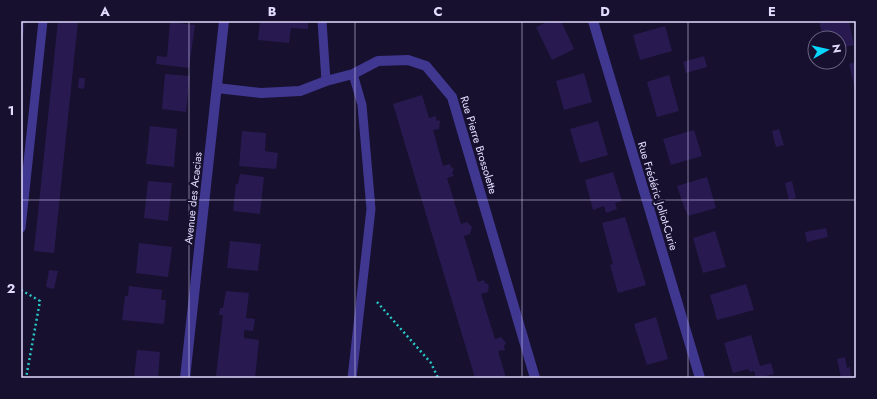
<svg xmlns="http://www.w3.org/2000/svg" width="877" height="399" font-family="Jost,sans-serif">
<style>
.building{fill:#281a50}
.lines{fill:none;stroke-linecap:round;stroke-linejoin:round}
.path{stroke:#27c8c8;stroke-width:2.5;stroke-dasharray:2 3;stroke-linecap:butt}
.lane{stroke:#403790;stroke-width:9}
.street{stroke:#403790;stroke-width:10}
.grid{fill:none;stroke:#e2dcff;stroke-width:1;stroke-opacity:0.55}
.labels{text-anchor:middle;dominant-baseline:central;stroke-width:4;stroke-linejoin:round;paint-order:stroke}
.street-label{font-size:11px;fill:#e2dcff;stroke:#17102e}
.neatline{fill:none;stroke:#e2dcff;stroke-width:1.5}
.grid-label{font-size:13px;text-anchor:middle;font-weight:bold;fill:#e2dcff}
</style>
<rect width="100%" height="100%" fill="#17102e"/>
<g class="building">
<polygon points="21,21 25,21 22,45 21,45"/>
<polygon points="58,21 78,21 54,253 34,251"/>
<polygon points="260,21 308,21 308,29 291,28 289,43 258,40"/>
<polygon points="549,21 561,21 574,49 552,60 536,27"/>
<polygon points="819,21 849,21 854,45 839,48 839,38 823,38"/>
<polygon points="170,22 195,25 189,68 156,64 157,56 167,57"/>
<polygon points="665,26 672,51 640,60 633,35"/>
<polygon points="704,56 707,67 686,73 683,62"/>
<polygon points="856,62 856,88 855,89 849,64"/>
<polygon points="584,73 592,102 564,110 556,81"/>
<polygon points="165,74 190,76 186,112 162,109"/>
<polygon points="669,75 679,111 657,117 647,82"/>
<polygon points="79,78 85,78 84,89 78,88"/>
<polygon points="422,95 429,118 436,116 436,120 440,121 439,129 433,130 443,166 450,164 451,167 454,169 452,173 454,176 447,178 461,224 467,222 472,227 470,234 464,236 478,282 484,280 485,283 489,285 488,292 481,294 495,339 501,337 506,343 504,346 505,350 498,351 506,378 475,378 393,104"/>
<polygon points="598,121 608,155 580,163 570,129"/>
<polygon points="150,126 177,129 174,167 146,164"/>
<polygon points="779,129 784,145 776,147 772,131"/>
<polygon points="694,130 702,156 671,165 663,139"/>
<polygon points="242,131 266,133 265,151 278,153 276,169 239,166"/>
<polygon points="613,172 622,201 615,203 617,209 606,213 604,206 593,210 585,180"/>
<polygon points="240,174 264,177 260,214 233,211 236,184 238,184"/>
<polygon points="707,177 716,208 688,216 686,210 685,210 677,186"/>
<polygon points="148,181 172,183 168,221 144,218"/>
<polygon points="792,181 796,198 789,200 785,183"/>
<polygon points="625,217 646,285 618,293 610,265 613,264 602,223"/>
<polygon points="826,228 828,237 807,242 805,232"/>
<polygon points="715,231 726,267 703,273 693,238"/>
<polygon points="230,241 261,244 258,271 227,268"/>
<polygon points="139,243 172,247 168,277 136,273"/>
<polygon points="49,270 58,271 54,289 46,287"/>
<polygon points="746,284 754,310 717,320 710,295"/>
<polygon points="129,286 162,290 161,300 166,300 164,324 122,320 125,296 128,296"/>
<polygon points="226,291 249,293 246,318 255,319 253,331 244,330 244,338 259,340 255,378 216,376 223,315 219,315 220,308 223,308"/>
<polygon points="656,317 668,359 647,365 634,324"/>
<polygon points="751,335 760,366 771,363 774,374 756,378 754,371 750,372 748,369 733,373 724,343"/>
<polygon points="137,350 160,352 158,378 134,378"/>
<polygon points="845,357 847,368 850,367 851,378 841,378 837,359"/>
</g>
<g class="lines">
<g class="path">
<polyline points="21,290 40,301 26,378"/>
<polyline points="377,302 431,363 438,378"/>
</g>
<g class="lane">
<polyline points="322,21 326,81"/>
<polyline points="21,228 43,21"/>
<polyline points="352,378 371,209 362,105 353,74"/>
</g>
<g class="street">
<polyline points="593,21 700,378"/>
<polyline points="217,88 261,93 300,91 326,81 353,74 378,61 408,60 426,66 452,97 535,378"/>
<polyline points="185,378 224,21"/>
</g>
</g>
<path class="grid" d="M189,21V378M355,21V378M522,21V378M688,21V378M21,200H856"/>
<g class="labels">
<g class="street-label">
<text transform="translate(479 145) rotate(73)">Rue Pierre Brossolette</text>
<text transform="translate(658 196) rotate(73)">Rue Frédéric Joliot-Curie</text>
<text transform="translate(193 198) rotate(-84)">Avenue des Acacias</text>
</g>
</g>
<rect width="877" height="399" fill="none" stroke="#17102e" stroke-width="44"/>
<g transform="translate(827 50) rotate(82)"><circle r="19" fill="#17102e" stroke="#686282"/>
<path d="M0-3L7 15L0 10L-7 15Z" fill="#08d6ff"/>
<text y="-6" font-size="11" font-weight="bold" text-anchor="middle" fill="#e2dcff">N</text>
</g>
<rect x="22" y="22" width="833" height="355" class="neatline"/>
<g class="grid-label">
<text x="105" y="16">A</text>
<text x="272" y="16">B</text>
<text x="438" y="16">C</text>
<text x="605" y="16">D</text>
<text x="772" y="16">E</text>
<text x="11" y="115">1</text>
<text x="11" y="293">2</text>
</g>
</svg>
